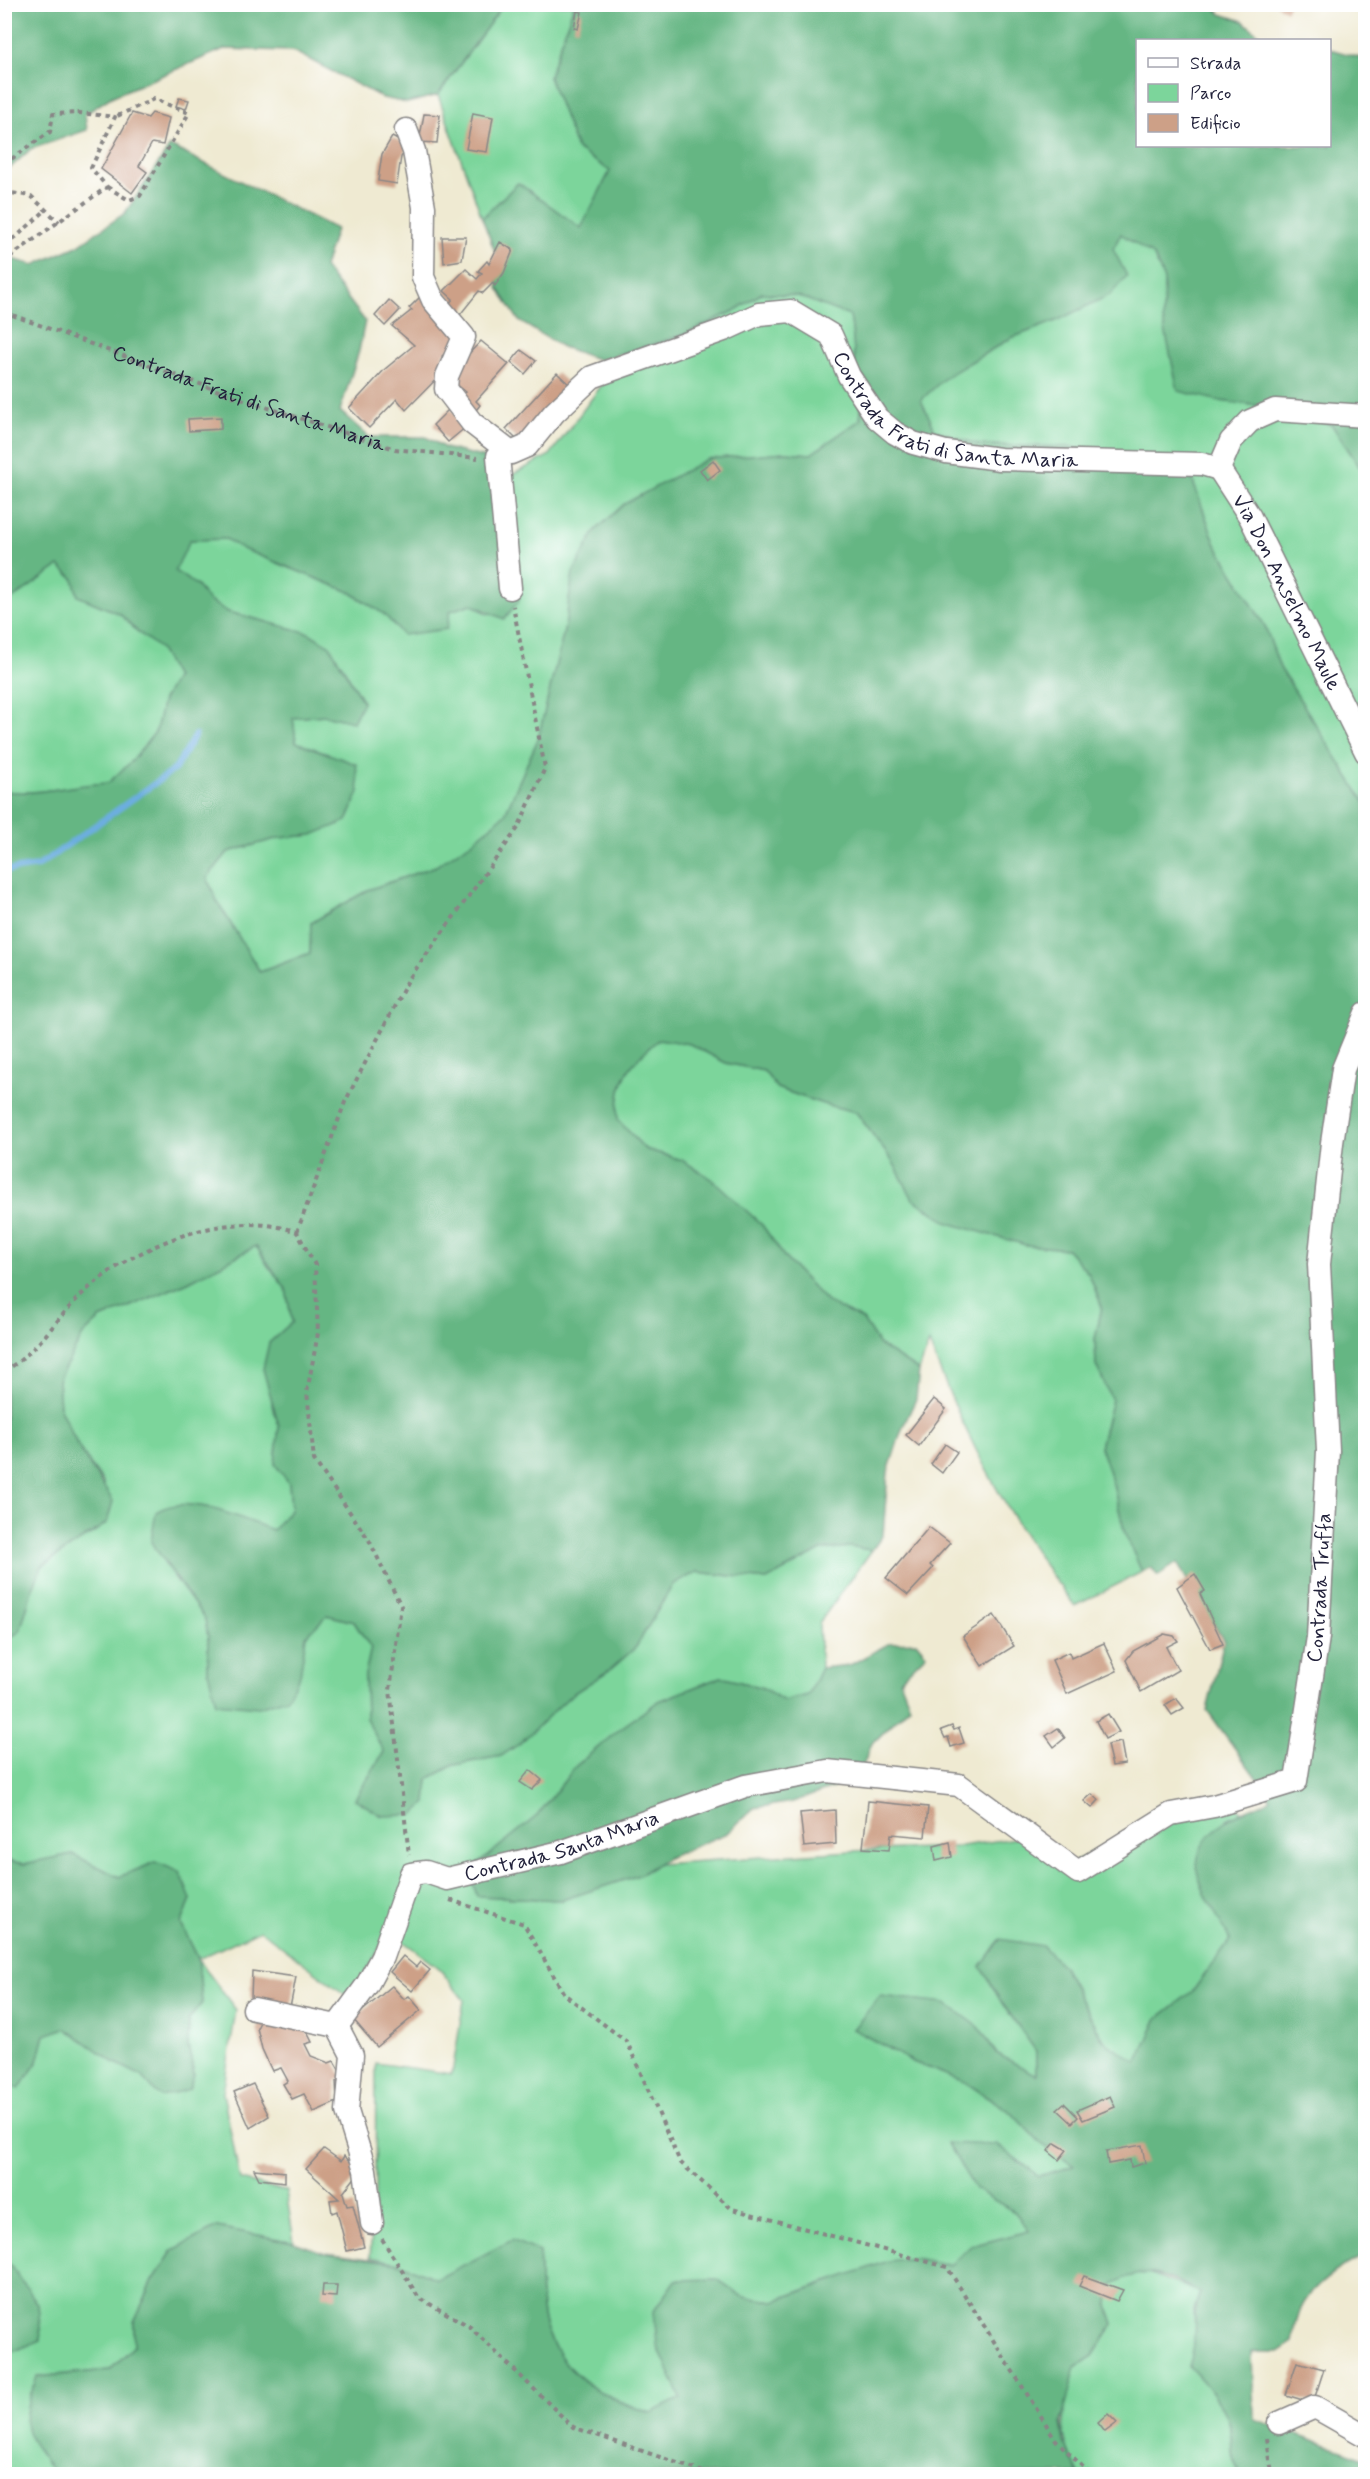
<svg xmlns="http://www.w3.org/2000/svg" width="1370" height="2479" font-family="Mynerve,sans-serif">
<style>
.green{fill:#7cd59b;stroke:#4f7c6b;stroke-width:1.5}
.forest{fill:#65b683;stroke:#446c5f;stroke-width:1.5}
.lines{fill:none;stroke-linecap:round;stroke-linejoin:round}
.stream{stroke:#6caee0;stroke-width:6}
.building{fill:#cda087}
.minor-casing{stroke:#888686;stroke-width:25}
.path{stroke:#888686;stroke-width:4;stroke-dasharray:4.5 4.5;stroke-linecap:butt}
.minor{stroke:#fff;stroke-width:22}
.labels{text-anchor:middle;dominant-baseline:central;stroke-width:4.5;stroke-linejoin:round;paint-order:stroke}
.street-label{font-size:21px;fill:#22223b;stroke:#fff}
</style>
<rect width="100%" height="100%" fill="#fff"/>
<filter id="ink" filterUnits="userSpaceOnUse"><feTurbulence type="fractalNoise" baseFrequency=".0167" numOctaves="2"/><feDisplacementMap in="SourceGraphic" scale="12" xChannelSelector="R" yChannelSelector="G"/><feConvolveMatrix kernelMatrix="1 2 1 2 8 2 1 2 1" color-interpolation-filters="sRGB"/></filter>
<filter id="wash" filterUnits="userSpaceOnUse"><feTurbulence type="fractalNoise" baseFrequency=".008" numOctaves="4" result="noise"/><feDisplacementMap in="SourceGraphic" scale="24" xChannelSelector="R" yChannelSelector="G"/><feGaussianBlur stdDeviation="1.35" result="paint"/><feColorMatrix in="noise" values="0 0 0 0 0 0 0 0 0 0 0 0 0 0 0 0 0 1.4 0 .05"/><feComposite in="paint" operator="in"/></filter>
<g filter="url(#wash)">
<rect width="100%" height="100%" fill="#efead2"/>
<g class="green">
<polygon points="503,5 574,5 549,77 577,149 610,171 581,228 518,183 482,218 438,95"/>
<polygon points="1121,234 1154,256 1164,280 1163,320 1220,401 1269,407 1332,425 1365,475 1365,803 1280,668 1265,626 1215,543 1192,479 1132,457 1071,447 979,445 935,430 920,399 947,376 1011,338 1056,321"/>
<path d="M762,293L798,296L850,316C854,335 854,354 855,373C857,390 863,403 860,420L811,454L785,452L707,459L573,573L565,627L538,739L505,814L475,840L436,866L368,890L311,923L310,953L260,972L217,901L207,878L228,852L279,838L312,835L328,753L296,742L293,718L324,715L353,722L363,702L341,663L268,622L228,612L209,601L196,585L174,571L190,540L226,539L243,549L350,592L384,614L403,635L450,611L471,604L488,614L514,574L506,478L550,455L626,352L683,335L734,311Z"/>
<path d="M59,566L73,578L78,596L120,614L138,632L159,648L176,677L163,700L156,731L133,760L108,784C72,784 39,796 5,791V604Z"/>
<path d="M659,1039L690,1044L726,1063L764,1071L777,1088L823,1104L856,1112L893,1162L913,1199L990,1233L1026,1245L1067,1249L1089,1274L1102,1307L1095,1339L1096,1365L1112,1400L1100,1447L1113,1484L1125,1534L1142,1572L1075,1606C1012,1527 965,1437 929,1343L919,1371L879,1345L863,1320L827,1302L785,1258L762,1225L682,1160L645,1149L618,1120C616,1080 629,1064 659,1039Z"/>
<path d="M256,1246L268,1266L286,1289L292,1322L269,1343L272,1406L279,1425L275,1464L289,1483L291,1509L273,1530L206,1507L164,1563L205,1619L208,1637V1671L300,1675L306,1636L327,1615L354,1622L371,1648L365,1675L366,1718L384,1752L355,1799L426,1803L428,1779L454,1765L501,1756L519,1744L571,1695L611,1669L636,1647L673,1584L697,1572L767,1580L821,1550L849,1547L872,1550L819,1623L821,1668L808,1695L784,1701L763,1688L721,1677L659,1701L621,1728L576,1766L537,1816L470,1871L477,1896L562,1900L639,1875L658,1864L851,1851L954,1847L1036,1835L1059,1871L1147,1822L1182,1799L1228,1800L1243,1812L1227,1819L1218,1914L1230,1940L1193,1991L1158,2018L1137,2064L1104,2040L1063,1967L981,1966L1002,2003L1036,2051V2076L996,2053L979,2027L853,2029L913,2062L965,2082L1011,2112L1039,2142L1074,2166L1039,2176L997,2145L975,2189L1015,2212L1029,2231L971,2246L950,2265L914,2258L823,2283L774,2301L743,2297L717,2279L657,2345L682,2398L651,2413C602,2398 559,2375 544,2321C539,2300 541,2274 539,2252L465,2265L437,2279L399,2263L370,2257L375,2196L376,2063L452,2074L464,2000L438,1967L389,1931L351,1999L260,1930L198,1959L236,2010L223,2093L240,2180L286,2191L294,2242L217,2227L173,2250L153,2281L134,2322V2346L110,2370L37,2377L46,2463L55,2474H5V2355L41,2339L13,2268L5,2262V2083L19,2088L38,2061L45,2034L66,2028L114,2062L140,2075L161,2097L194,2074L188,2046L189,2019L202,2003L198,1958L181,1924L191,1900L156,1862L119,1877L72,1854L24,1864L5,1860V1641L20,1631L32,1590L42,1566L107,1523L103,1482L79,1448L60,1409L58,1380L83,1335L100,1319L188,1282Z"/>
<path d="M1143,2271L1200,2292L1194,2310L1196,2348L1189,2366C1206,2384 1225,2405 1230,2429C1234,2448 1228,2455 1241,2474H1079C1056,2434 1061,2410 1076,2367L1093,2356L1114,2324L1108,2306L1109,2287L1125,2277Z"/>
</g>
<g class="forest">
<polygon points="4,5 5,4 503,5 438,95 407,103 383,98 293,51 224,49 111,97 85,114 87,130 31,149 11,167 5,167"/>
<path d="M574,5H1212L1221,14L1243,21L1265,40H1138V146H1330V49L1365,59V475L1332,425L1269,407L1220,401L1178,391L1163,320L1164,280L1154,256L1121,234L1113,249L1127,276L1110,295L1056,321L1011,338L947,376L921,400L935,430L979,445L1071,447L1132,457L1192,479L1215,543L1265,626L1280,668L1365,803V2255C1341,2267 1308,2287 1299,2314C1295,2323 1295,2333 1293,2342L1278,2352H1252L1254,2419L1365,2458V2474H1241C1228,2455 1234,2448 1230,2429C1225,2405 1206,2384 1189,2366C1199,2340 1190,2319 1200,2292C1163,2275 1146,2263 1109,2287L1108,2306L1114,2324L1093,2356L1076,2367L1061,2422L1064,2442L1079,2474H55C22,2428 17,2431 37,2377L110,2370L134,2346V2322L153,2281L173,2250L217,2227L294,2242L325,2253L399,2263L437,2279L512,2240L539,2252C541,2274 539,2300 544,2321C559,2375 602,2398 651,2413L681,2398L657,2345L654,2311L675,2280L717,2279L743,2297L774,2301L888,2261L914,2258L950,2265L971,2246L1029,2231L1015,2212L975,2189L947,2143L997,2145L1039,2176L1074,2166L1039,2142L1011,2112L965,2082L913,2062L853,2029L880,1996L946,2003L979,2027L996,2053L1036,2075V2051L1002,2003L981,1966L1000,1939L1043,1946L1063,1967L1103,2040L1137,2063L1158,2018L1193,1991L1230,1940C1208,1895 1171,1859 1226,1821C1239,1811 1257,1808 1271,1798L1207,1710L1224,1641L1177,1563L1158,1576L1151,1567L1142,1572L1125,1534L1113,1484L1100,1447L1112,1400L1096,1365L1095,1339L1102,1307L1089,1274L1067,1249L1026,1245L949,1223L913,1199L893,1162L856,1112L823,1104L777,1088L764,1071L726,1063L690,1044L659,1039C629,1064 616,1080 618,1120L645,1149L682,1160L712,1179L762,1225L785,1258L827,1302L863,1320L879,1345L919,1371L916,1399L902,1429L888,1472L883,1535L872,1550L849,1547L821,1550L767,1580L697,1572L673,1584L636,1647L611,1669L571,1695L519,1744L501,1756L454,1765L428,1779L426,1803L413,1815L382,1816L355,1799L384,1752L366,1718L365,1675L371,1648L354,1622L327,1615L306,1636L300,1675L287,1698L259,1707L216,1703L208,1671V1637L205,1619L151,1542L156,1512C188,1491 239,1519 273,1530L291,1509L289,1483L275,1464L279,1426L263,1369L269,1343L292,1322L286,1289L256,1246L188,1282L100,1319L83,1335L58,1380L60,1409L79,1448L113,1501L107,1523L42,1566L32,1590L20,1631L5,1641V791C39,796 72,784 108,783L133,760L156,731L163,700L176,677L159,648L138,632L120,614L78,596L73,578L59,566L5,604V257L34,265L77,246L125,213L170,146L336,229L324,267L365,321L359,351L340,411L369,437H426L445,448L486,458L506,478L514,574L519,601L504,619L471,604L450,611L447,629L403,635L384,614L350,592L243,549L226,539L190,540L175,571L196,585L209,601L228,612L309,633L330,646L363,702L353,722L324,715L293,718L296,742L356,764L359,792L347,821L312,835L279,838L228,852L207,878L217,901L260,972L310,953L311,923L368,890L436,866L475,840L505,814L538,739L565,627L573,573L595,531L624,504L707,459L785,452L811,454L860,420C863,403 857,390 855,373C854,354 854,336 850,316L798,296L762,293L734,311L683,335L600,360L562,347L519,321L498,288L495,252L482,218L518,183L581,228L610,171L577,149L549,77Z"/>
<polygon points="916,1642 926,1654 900,1680 910,1706 871,1745 858,1779 793,1802 754,1808 727,1833 669,1857 639,1875 562,1900 477,1896 469,1871 537,1816 576,1766 621,1728 659,1701 721,1677 763,1688 784,1701 808,1695 821,1668 850,1665 890,1643"/>
<polygon points="72,1854 119,1877 156,1862 180,1872 191,1900 181,1924 198,1958 202,2003 189,2019 188,2046 194,2074 189,2089 161,2097 140,2075 114,2062 65,2028 45,2035 38,2061 19,2089 5,2083 5,1860 24,1864"/>
<polygon points="5,2262 13,2268 38,2304 41,2340 5,2355"/>
</g>
<g class="lines">
<polyline class="stream" points="4,871 38,866 175,769 195,735"/>
</g>
<g id="blocks">
<g class="building">
<polygon points="1275,4 1290,4 1286,11"/>
<polygon points="577,11 582,12 578,29 574,28"/>
<polygon points="179,98 189,100 186,109 176,106"/>
<polygon points="132,113 148,118 152,113 169,118 163,145 152,143 139,166 147,172 132,193 101,169"/>
<polygon points="473,113 493,117 487,152 466,149"/>
<polygon points="424,114 440,115 437,143 419,142"/>
<polygon points="392,137 409,146 401,157 397,184 378,181 382,154"/>
<polygon points="442,237 466,237 462,260 444,263"/>
<polygon points="500,242 513,250 504,273 495,286 493,283 483,293 479,291 459,316 448,305 453,299 444,291 466,269 477,279 482,273 478,271 487,261 489,264"/>
<polygon points="421,296 461,338 442,356 450,365 406,410 397,399 369,428 349,408 385,369 414,345 392,326 412,310 409,308"/>
<polygon points="389,300 400,310 385,326 375,316"/>
<polygon points="481,341 509,364 476,401 480,405 473,414 460,398 466,392 450,379 464,359"/>
<polygon points="521,350 536,361 525,374 511,362"/>
<polygon points="557,373 571,386 521,444 506,429"/>
<polygon points="450,408 466,427 448,442 433,425"/>
<polygon points="221,417 221,429 189,431 188,419"/>
<polygon points="713,460 720,470 707,480 700,470"/>
<polygon points="934,1399 946,1409 919,1446 906,1435"/>
<polygon points="945,1444 957,1452 942,1473 931,1464"/>
<polygon points="929,1527 950,1543 930,1565 933,1568 908,1595 886,1578"/>
<polygon points="1195,1574 1205,1591 1200,1594 1223,1644 1210,1649 1177,1587"/>
<polygon points="994,1615 1014,1646 982,1666 963,1636"/>
<polygon points="1164,1634 1174,1636 1178,1641 1166,1647 1178,1670 1141,1692 1126,1660 1133,1651"/>
<polygon points="1104,1643 1117,1671 1067,1694 1052,1660 1069,1652 1071,1658"/>
<polygon points="1176,1698 1184,1708 1172,1715 1165,1705"/>
<polygon points="1108,1714 1119,1732 1105,1739 1096,1721"/>
<polygon points="952,1726 954,1730 959,1728 964,1743 951,1747 948,1737 945,1738 941,1730"/>
<polygon points="1058,1728 1065,1738 1054,1747 1046,1736"/>
<polygon points="1121,1742 1125,1764 1112,1766 1107,1745"/>
<polygon points="530,1770 542,1780 532,1790 520,1782"/>
<polygon points="1092,1794 1099,1800 1092,1808 1084,1801"/>
<polygon points="868,1801 928,1807 925,1837 891,1834 889,1850 863,1848"/>
<polygon points="835,1810 836,1844 804,1847 800,1813"/>
<polygon points="950,1842 952,1857 936,1861 934,1846"/>
<polygon points="403,1956 416,1967 420,1962 430,1970 412,1991 390,1972"/>
<polygon points="252,1971 296,1977 290,2008 251,1998"/>
<polygon points="392,1986 404,1999 409,1996 421,2010 377,2047 353,2019"/>
<polygon points="261,2020 305,2028 312,2042 305,2044 311,2056 329,2063 334,2061 343,2077 336,2081 337,2102 314,2112 304,2094 292,2099 283,2084 288,2081 281,2068 272,2071 262,2049 257,2028"/>
<polygon points="253,2084 269,2116 250,2128 234,2092"/>
<polygon points="1110,2096 1115,2107 1083,2120 1077,2110"/>
<polygon points="1064,2103 1078,2117 1072,2123 1057,2109"/>
<polygon points="1055,2143 1067,2150 1059,2160 1048,2151"/>
<polygon points="1142,2145 1145,2163 1131,2167 1130,2160 1108,2164 1106,2151"/>
<polygon points="324,2149 341,2161 344,2156 360,2171 343,2193 347,2206 353,2205 364,2247 347,2251 337,2211 332,2213 330,2200 339,2199 306,2169"/>
<polygon points="254,2169 285,2172 285,2182 259,2179"/>
<polygon points="1084,2276 1123,2290 1117,2301 1079,2286"/>
<polygon points="323,2285 337,2285 336,2297 322,2296"/>
<polygon points="1297,2362 1324,2369 1313,2403 1286,2395"/>
<polygon points="1108,2414 1117,2423 1105,2432 1098,2423"/>
</g>
</g>
</g>
<g filter="url(#ink)">
<use href="#blocks" fill-opacity="0" stroke="#888686" stroke-width="1.5"/>
<g class="lines">
<g class="minor-casing">
<g id="minor">
<path id="s2" d="M406,130L414,151L424,207L423,277L433,300L464,337L447,376L446,389L472,423L511,453L527,446L554,413L592,377L724,330L759,314L791,311L831,335L849,376L877,418L895,433L913,443L946,452L1000,459L1202,464L1219,469"/>
<polyline points="498,456 510,588"/>
<path id="s3" d="M1219,469L1250,517L1366,752"/>
<polyline points="1219,469 1231,441 1250,421 1275,410 1366,416"/>
<polyline points="254,2009 337,2026"/>
<path id="s4" d="M337,2026L367,1985L382,1957L411,1874L426,1872L447,1879L561,1852L745,1786L827,1771L959,1785L1078,1872L1171,1814L1214,1806L1296,1781L1318,1637L1328,1451L1319,1264L1332,1143L1343,1069L1366,1013"/>
<polyline points="337,2026 352,2055 347,2111 365,2170 372,2223"/>
<polyline points="1279,2423 1315,2407 1366,2436"/>
</g>
</g>
<g class="path">
<polyline points="4,164 50,132 53,114 79,113 115,117 91,168 107,187 4,261"/>
<polyline points="107,187 129,200 140,196 189,113 154,99 115,117"/>
<polyline points="4,192 31,196 59,222"/>
<polyline points="4,242 16,237 46,210"/>
<path id="s1" d="M4,312L238,398L395,449L478,458"/>
<polyline points="297,1232 345,1102 408,980 518,828 545,768 513,606"/>
<path d="M4,1371C36,1353 51,1326 75,1301C126,1248 226,1206 297,1232L315,1265L318,1333L307,1392L314,1460L369,1540L401,1606L390,1690L409,1855"/>
<polyline points="450,1900 524,1924 564,1994 627,2042 680,2162 732,2209 947,2267 1056,2440 1090,2474"/>
<polyline points="382,2239 419,2298 469,2326 573,2427 709,2474"/>
<polyline points="1267,2438 1272,2474"/>
</g>
<use href="#minor" class="minor"/>
</g>
</g>
<g class="labels">
<g class="street-label">
<text stroke="none"><textPath href="#s1" startOffset="260">Contrada Frati di Santa Maria</textPath></text>
<text stroke="none"><textPath href="#s2" startOffset="903">Contrada Frati di Santa Maria</textPath></text>
<text stroke="none"><textPath href="#s3" startOffset="141">Via Don Anselmo Maule</textPath></text>
<text stroke="none"><textPath href="#s4" startOffset="1318">Contrada Truffa</textPath></text>
<text stroke="none"><textPath href="#s4" startOffset="327">Contrada Santa Maria</textPath></text>
</g>
</g>
<rect width="1370" height="2479" fill="none" stroke="#fff" stroke-width="24"/>
<rect x="1136" y="39" width="195" height="108" fill="#ffffff" stroke="#a7a7b1" stroke-width="1.5"/>
<rect x="1148" y="58" width="30" height="9" fill="#ffffff" stroke="#a7a7b1" stroke-width="1.5"/>
<text x="1190" y="69" font-size="18" fill="#22223b">Strada</text>
<rect x="1148" y="84" width="30" height="18" fill="#7cd59b" stroke="#a7a7b1" stroke-width="1.5"/>
<text x="1190" y="99" font-size="18" fill="#22223b">Parco</text>
<rect x="1148" y="114" width="30" height="18" fill="#cda087" stroke="#a7a7b1" stroke-width="1.5"/>
<text x="1190" y="129" font-size="18" fill="#22223b">Edificio</text>
</svg>
